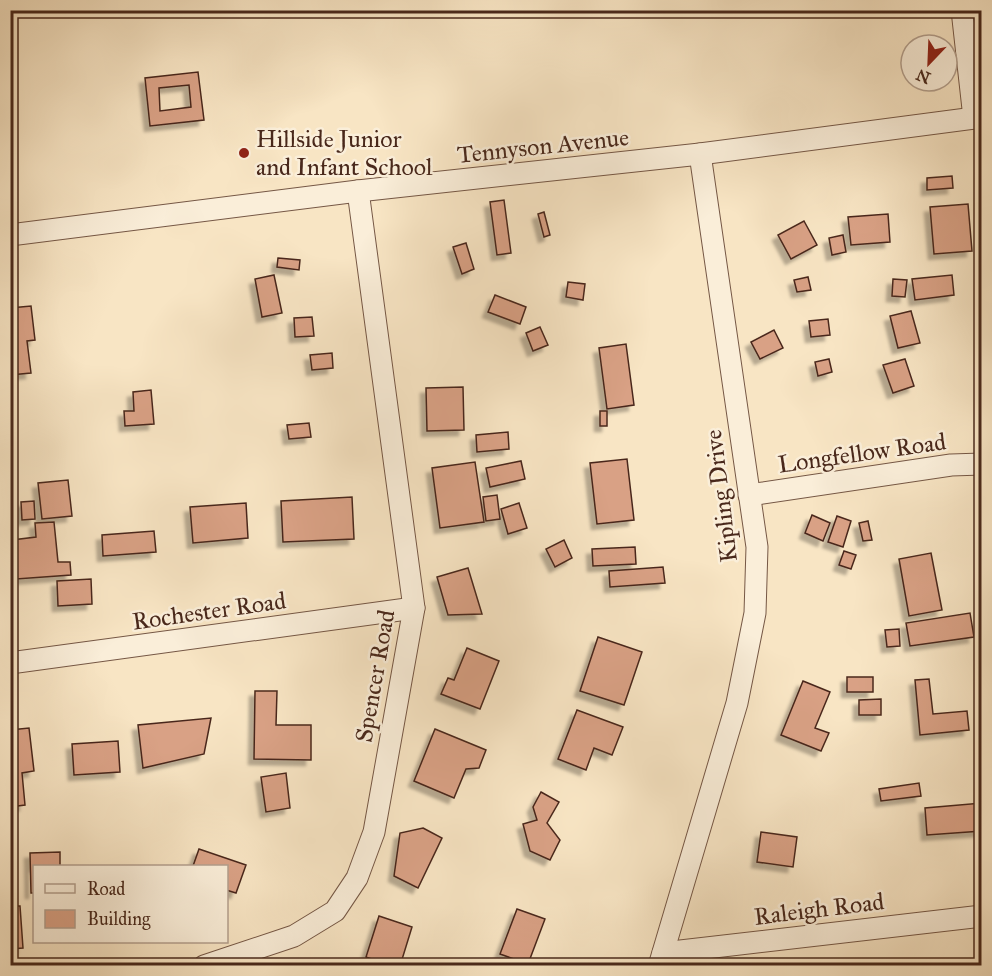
<svg xmlns="http://www.w3.org/2000/svg" width="992" height="976" font-family="'IM FELL Great Primer',serif">
<style>
.building{fill:#d9a185;stroke:#49281b;stroke-width:1.5;fill-rule:evenodd;filter:url(#shadow)}
.lines{fill:none;stroke-linecap:round;stroke-linejoin:round}
.street-casing{stroke:#755745;stroke-width:23}
.street{stroke:#faeed9;stroke-width:21}
.poi-dot{fill:#8f2418;stroke:#faeed9;stroke-width:2}
.labels{text-anchor:middle;dominant-baseline:central;stroke-width:5;stroke-linejoin:round;paint-order:stroke}
.poi-label{font-size:24px;fill:#49281b;stroke:#faeed9;text-anchor:start}
.street-label{font-size:24px;fill:#49281b;stroke:#faeed9}
</style>
<defs>
<filter id="shadow"><feDropShadow dx="-5.5" dy="5.5" stdDeviation="1.5" flood-color="#0004"/></filter>
</defs>
<rect width="100%" height="100%" fill="#f8e5c4"/>
<filter id="stains"><feTurbulence type="fractalNoise" baseFrequency=".00333" numOctaves="4"/><feColorMatrix values="0 0 0 0 .2 0 0 0 0 .09 0 0 0 0 .02 0 0 0 .5 -.17"/></filter>
<radialGradient id="worn" r=".72"><stop offset=".6" stop-color="#630" stop-opacity="0"/><stop offset="1" stop-color="#630" stop-opacity=".3"/></radialGradient>
<g class="building">
<path d="M198,72L204,120L150,126L145,78ZM189,85L191,107L160,111L159,88Z"/>
<polygon points="952,176 953,188 927,190 927,178"/>
<polygon points="504,200 511,253 497,255 490,202"/>
<polygon points="968,204 972,251 934,254 930,207"/>
<polygon points="544,212 550,235 544,237 538,214"/>
<polygon points="888,214 890,242 851,245 848,217"/>
<polygon points="804,221 817,245 791,259 778,235"/>
<polygon points="843,235 846,252 832,255 829,238"/>
<polygon points="466,243 474,269 462,274 453,247"/>
<polygon points="278,258 300,260 299,270 277,267"/>
<polygon points="274,275 282,313 262,317 255,279"/>
<polygon points="952,275 954,295 915,300 912,279"/>
<polygon points="808,277 811,290 797,292 794,280"/>
<polygon points="893,279 907,280 905,297 892,296"/>
<polygon points="568,282 585,284 583,300 566,297"/>
<polygon points="495,295 526,307 520,324 488,312"/>
<polygon points="31,306 35,340 27,341 31,373 10,375 10,308"/>
<polygon points="911,311 920,343 898,348 890,316"/>
<polygon points="312,317 314,336 295,337 294,318"/>
<polygon points="828,319 830,335 811,337 809,321"/>
<polygon points="540,327 548,345 533,351 526,333"/>
<polygon points="774,330 783,348 760,359 751,342"/>
<polygon points="626,344 634,405 607,409 599,348"/>
<polygon points="332,353 333,368 312,370 310,355"/>
<polygon points="829,359 832,372 818,376 815,362"/>
<polygon points="905,359 914,386 893,393 883,365"/>
<polygon points="463,387 464,430 427,431 426,388"/>
<polygon points="151,390 154,424 125,426 124,411 134,411 133,392"/>
<rect x="600" y="411" width="7" height="15"/>
<polygon points="309,423 311,437 289,439 287,425"/>
<polygon points="508,432 509,449 477,452 476,435"/>
<polygon points="627,459 634,520 597,524 590,463"/>
<polygon points="521,461 525,479 490,487 486,468"/>
<polygon points="475,462 484,522 440,528 432,468"/>
<polygon points="68,480 72,516 42,519 38,483"/>
<polygon points="497,495 500,519 486,521 483,497"/>
<polygon points="352,497 354,539 283,542 281,501"/>
<polygon points="34,501 35,519 22,520 21,502"/>
<polygon points="246,503 248,538 193,543 190,507"/>
<polygon points="519,503 527,528 508,534 501,509"/>
<polygon points="812,515 830,523 823,541 805,533"/>
<polygon points="837,516 851,521 843,547 828,542"/>
<polygon points="868,521 872,540 863,541 859,523"/>
<polygon points="54,522 58,562 70,562 71,575 16,579 12,540 36,537 35,523"/>
<polygon points="154,531 156,552 103,556 102,535"/>
<polygon points="564,540 572,558 555,567 546,549"/>
<polygon points="635,547 636,564 593,566 592,549"/>
<polygon points="844,551 856,555 851,569 839,565"/>
<polygon points="931,553 942,610 909,616 899,559"/>
<polygon points="663,567 665,583 610,587 609,571"/>
<polygon points="468,568 482,614 448,615 437,577"/>
<polygon points="91,579 92,604 58,606 57,581"/>
<polygon points="970,613 974,637 910,646 906,623"/>
<polygon points="899,629 900,646 887,647 885,630"/>
<polygon points="598,637 642,652 624,705 580,691"/>
<polygon points="467,648 499,661 480,709 441,694 448,678 454,680"/>
<rect x="847" y="677" width="26" height="15"/>
<polygon points="929,679 933,714 967,711 969,730 920,735 915,680"/>
<polygon points="803,681 830,692 815,728 829,733 821,751 781,735"/>
<polygon points="255,691 277,691 276,725 311,725 311,760 254,759"/>
<polygon points="881,699 881,715 859,715 859,700"/>
<polygon points="577,710 623,727 612,755 594,748 586,770 558,759"/>
<polygon points="211,718 204,754 143,768 138,725"/>
<polygon points="29,728 34,771 22,773 25,805 10,807 10,730"/>
<polygon points="435,729 486,750 479,768 466,769 454,798 414,781"/>
<polygon points="118,741 120,772 74,775 72,744"/>
<polygon points="286,773 290,808 266,812 261,777"/>
<polygon points="919,783 921,796 881,801 879,789"/>
<polygon points="541,792 559,802 547,823 560,840 550,860 530,851 523,824 537,820 533,807"/>
<polygon points="982,803 982,831 927,835 925,808"/>
<polygon points="423,828 442,838 418,888 394,876 400,833"/>
<polygon points="761,832 797,837 793,867 757,862"/>
<polygon points="199,849 246,865 236,893 226,890 226,866 193,866"/>
<polygon points="60,852 60,866 34,866 34,893 31,893 30,853"/>
<polygon points="10,906 20,906 23,948 10,949"/>
<polygon points="517,909 545,919 528,964 500,954"/>
<polygon points="379,916 412,927 400,966 391,966 366,957"/>
</g>
<g class="lines">
<g class="street-casing">
<g id="street">
<polyline points="962,10 974,118"/>
<polyline points="10,235 358,191 700,154 982,117"/>
<polyline points="749,495 951,465 982,464"/>
<polyline points="10,663 414,608"/>
<polyline points="663,953 982,916"/>
<polyline points="204,966 294,936 335,911 357,878 374,832 414,608 358,191"/>
<polyline points="659,966 737,703 755,613 757,547 700,154"/>
</g>
</g>
<use href="#street" class="street"/>
</g>
<circle class="poi-dot" cx="244" cy="153" r="6"/>
<g class="labels">
<g class="poi-label">
<text x="256" y="139">Hillside Junior<tspan x="256" dy="28">and Infant School</tspan></text>
</g>
<g class="street-label">
<text transform="translate(543 146) rotate(-6)">Tennyson Avenue</text>
<text transform="translate(862 453) rotate(-8)">Longfellow Road</text>
<text transform="translate(721 496) rotate(-97)">Kipling Drive</text>
<text transform="translate(209 611) rotate(-8)">Rochester Road</text>
<text transform="translate(375 676) rotate(-80)">Spencer Road</text>
<text transform="translate(819 909) rotate(-7)">Raleigh Road</text>
</g>
</g>
<rect width="992" height="976" fill="none" stroke="#f8e5c4" stroke-width="36"/>
<rect x="12" y="12" width="968" height="952" fill="none" stroke="#49281b" stroke-width="3"/>
<rect x="18" y="18" width="956" height="940" fill="none" stroke="#49281b" stroke-width="1.5"/>
<rect x="33" y="865" width="195" height="78" fill="#faeed9" stroke="#b39f8d" stroke-width="1.5"/>
<rect x="45" y="884" width="30" height="9" fill="#faeed9" stroke="#b39f8d" stroke-width="1.5"/>
<text x="87" y="895" font-size="18" fill="#49281b">Road</text>
<rect x="45" y="910" width="30" height="18" fill="#d9a185" stroke="#b39f8d" stroke-width="1.5"/>
<text x="87" y="925" font-size="18" fill="#49281b">Building</text>
<g transform="translate(929 63) rotate(203)"><circle r="28" fill="#faeed9" stroke="#b39f8d" stroke-width="1.5"/>
<path d="M0-4.5L10 22L0 15L-10 22Z" fill="#8f2418"/>
<text y="-9" font-size="16" font-weight="bold" text-anchor="middle" fill="#49281b">N</text>
</g>
<rect width="100%" height="100%" filter="url(#stains)"/>
<rect width="100%" height="100%" fill="url(#worn)"/>
</svg>
